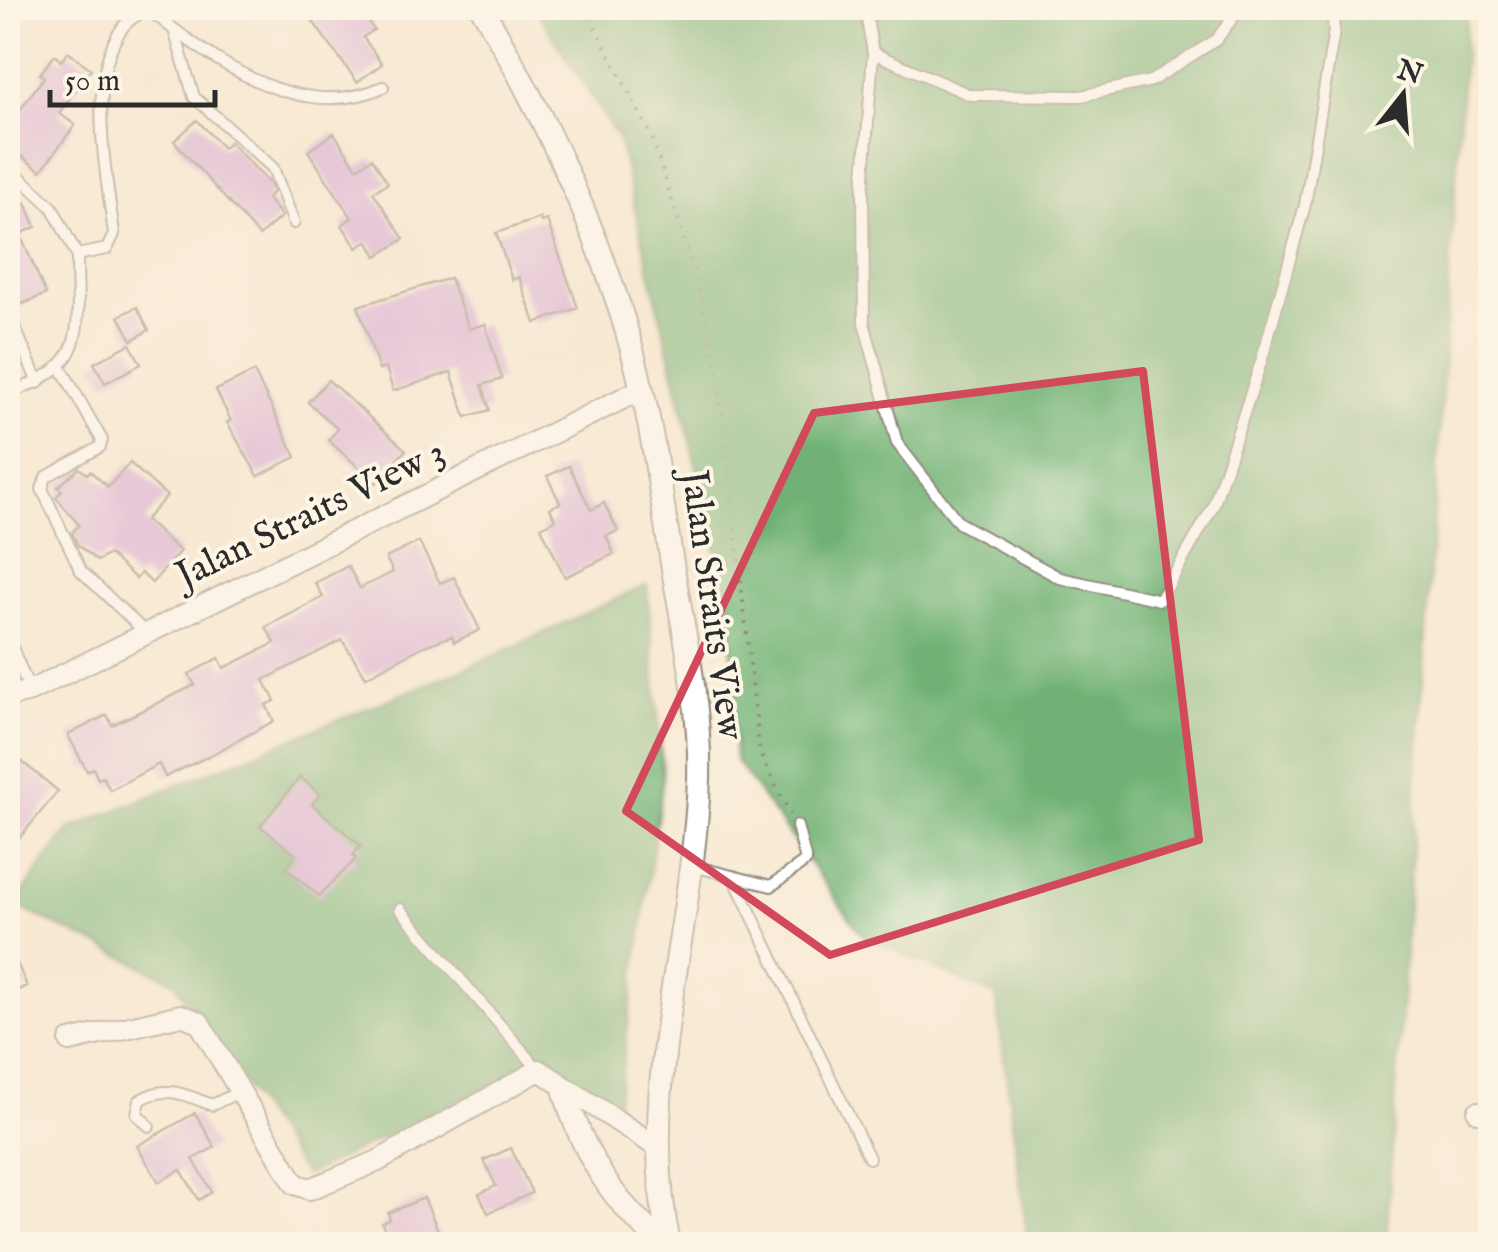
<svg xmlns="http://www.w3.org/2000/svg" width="1498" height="1252" font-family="'IM FELL English',serif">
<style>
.forest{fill:#70b275;stroke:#4e6e50;stroke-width:2.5}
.building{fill:#d3a1dc}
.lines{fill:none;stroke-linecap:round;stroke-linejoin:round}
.service-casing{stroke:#928a7f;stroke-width:14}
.minor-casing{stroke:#928a7f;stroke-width:24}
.tertiary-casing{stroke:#928a7f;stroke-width:26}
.path{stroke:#928a7f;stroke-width:4;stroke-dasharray:2.5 8;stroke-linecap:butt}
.service{stroke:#fff;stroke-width:10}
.minor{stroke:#fff;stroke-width:20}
.tertiary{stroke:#fff;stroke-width:22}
.marked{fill:none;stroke:#d1495b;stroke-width:8;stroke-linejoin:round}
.labels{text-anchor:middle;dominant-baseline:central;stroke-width:8;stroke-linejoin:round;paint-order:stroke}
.street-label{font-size:38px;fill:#2b2b2b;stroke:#fcf5e5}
</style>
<rect width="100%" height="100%" fill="#fcf5e5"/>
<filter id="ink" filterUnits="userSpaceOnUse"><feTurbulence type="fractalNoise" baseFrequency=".01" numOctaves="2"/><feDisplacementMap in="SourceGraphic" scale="20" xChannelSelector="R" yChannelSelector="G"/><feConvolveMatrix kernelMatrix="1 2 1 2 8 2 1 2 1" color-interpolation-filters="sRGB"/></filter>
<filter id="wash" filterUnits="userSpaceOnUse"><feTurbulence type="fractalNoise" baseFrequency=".0048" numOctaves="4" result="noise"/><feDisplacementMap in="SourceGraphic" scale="40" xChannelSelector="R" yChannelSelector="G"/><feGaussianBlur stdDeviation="2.25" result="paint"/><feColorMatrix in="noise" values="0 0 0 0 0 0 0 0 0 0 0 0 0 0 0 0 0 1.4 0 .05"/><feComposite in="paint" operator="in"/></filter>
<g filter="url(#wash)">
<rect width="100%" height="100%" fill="#f8e9d3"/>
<g class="forest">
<polygon points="535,8 1467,8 1386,1244 1028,1244 996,996 862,935 735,759 730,608 618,138"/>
<polygon points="647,585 663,777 616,1111 547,1057 305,1176 174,981 14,905 69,829 474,665"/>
</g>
<g id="blocks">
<g class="building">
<polygon points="303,8 358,8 374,30 363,37 382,64 357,82"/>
<polygon points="68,52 91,69 59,113 75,125 41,171 8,146 16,126 11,122 44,77 40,74 54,55 61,61"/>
<polygon points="197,120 223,148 230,142 270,184 273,192 267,198 282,216 259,236 174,141"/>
<polygon points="334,133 357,168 372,158 388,183 373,192 404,239 377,256 368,241 357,248 342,225 352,218 308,151"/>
<polygon points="26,203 36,227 20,234 46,294 18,306 8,281 8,206 9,210"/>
<polygon points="540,218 541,222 547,220 578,308 535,323 519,277 512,280 496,233"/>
<polygon points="450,278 469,329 485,324 502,379 482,385 490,410 466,417 451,372 393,391 386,368 379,370 358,306"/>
<polygon points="137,307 149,330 132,340 119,316"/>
<polygon points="130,344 141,364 105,383 94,363"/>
<polygon points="254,372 296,457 258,476 227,422 231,421 216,390"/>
<polygon points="328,380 406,450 376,483 328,440 338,429 308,402"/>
<polygon points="130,463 167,496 145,520 180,551 152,583 141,573 136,579 109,554 97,561 78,545 72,533 79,525 56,497 62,491 58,487 79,468 87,474 90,471 108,487"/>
<polygon points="569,466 591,510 604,503 618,531 606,536 614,554 565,577 541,527 555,520 550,508 560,503 547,476"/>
<polygon points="419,542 440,583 454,577 480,630 454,642 452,636 424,646 366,677 342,640 264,680 275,701 266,705 274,721 209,756 165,777 159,764 110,790 103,777 98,779 93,768 87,771 68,735 107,715 112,725 195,685 189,674 219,658 224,668 275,643 266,627 323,597 315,583 348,566 360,588 393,572 386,558"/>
<polygon points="8,750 58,791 8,852"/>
<polygon points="300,777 320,794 312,804 361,846 353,855 356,859 319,896 286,868 296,855 260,826"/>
<polygon points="8,942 27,986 8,994"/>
<polygon points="195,1113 215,1147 193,1159 212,1192 199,1200 181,1170 159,1182 137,1146"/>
<polygon points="511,1148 532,1193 488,1213 479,1194 496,1186 484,1160"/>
<polygon points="424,1198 444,1244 390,1244 382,1223 390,1219 388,1213"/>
</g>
</g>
</g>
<g filter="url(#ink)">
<use href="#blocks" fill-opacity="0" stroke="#928a7f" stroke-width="2.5"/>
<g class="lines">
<g class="service-casing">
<g id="service">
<polyline points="865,8 873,53 863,192 864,323 897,443 959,523 1060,578 1160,600 1213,507 1262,359 1305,205 1334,31 1332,8"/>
<polyline points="174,30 194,97 273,168 294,223"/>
<polyline points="873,53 970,95 1081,96 1151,81 1216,40 1240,8"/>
<polyline points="22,179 52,207 77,255"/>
<polyline points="8,311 38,383"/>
<polyline points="61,368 102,440 100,447 46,477 42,489 81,571 146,633"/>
<path d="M8,393C91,365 77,332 77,255L107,249L114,234C107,177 85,77 123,27C128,20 139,14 147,8C210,59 299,125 383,87"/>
<polyline points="8,638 30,691"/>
<polyline points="693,866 771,886 806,861 797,826"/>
<polyline points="733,876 869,1158"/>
<polyline points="400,909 538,1069"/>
<path d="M149,1126L137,1114L140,1100C166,1084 186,1095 212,1105L241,1091"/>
</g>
</g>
<g class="minor-casing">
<g id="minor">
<polyline points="8,697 30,691 642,389"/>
<polyline points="70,1041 181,1015 199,1022 295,1184 310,1189 378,1161 539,1070 657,1147"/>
<polyline points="1478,1112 1490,1113"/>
</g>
</g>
<g class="tertiary-casing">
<g id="tertiary">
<path d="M482,8C550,126 612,256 642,390C656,449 663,510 673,569C685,638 701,708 699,779C693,935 636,1089 669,1244"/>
<path d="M564,1089C581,1150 614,1207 666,1244"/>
</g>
</g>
<polyline class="path" points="585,8 652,137 695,274 717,365 760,754 790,814"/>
<use href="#service" class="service"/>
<use href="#minor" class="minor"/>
<use href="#tertiary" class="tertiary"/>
</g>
</g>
<path d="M0 0H1498V1252H0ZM1143,371L1199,840L830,955L626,811L814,413Z" fill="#f8e9d3" fill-opacity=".55" fill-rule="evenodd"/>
<path class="marked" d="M1143,371L1199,840L830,955L626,811L814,413Z"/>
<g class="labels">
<g class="street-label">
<text transform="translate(311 515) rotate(-26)">Jalan Straits View 3</text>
<text transform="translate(711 605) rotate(82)">Jalan Straits View</text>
</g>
</g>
<rect width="1498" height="1252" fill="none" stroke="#fcf5e5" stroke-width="40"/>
<g transform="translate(1403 95) rotate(17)" stroke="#fcf5e5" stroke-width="8" paint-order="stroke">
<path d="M0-8L18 38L0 25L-18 38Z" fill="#2b2b2b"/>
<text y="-15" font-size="28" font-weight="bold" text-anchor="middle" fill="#2b2b2b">N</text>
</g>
<path d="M50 90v15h165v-15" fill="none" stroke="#2b2b2b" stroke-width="5"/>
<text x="65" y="90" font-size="30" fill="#2b2b2b" stroke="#fcf5e5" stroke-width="8" paint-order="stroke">50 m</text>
</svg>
